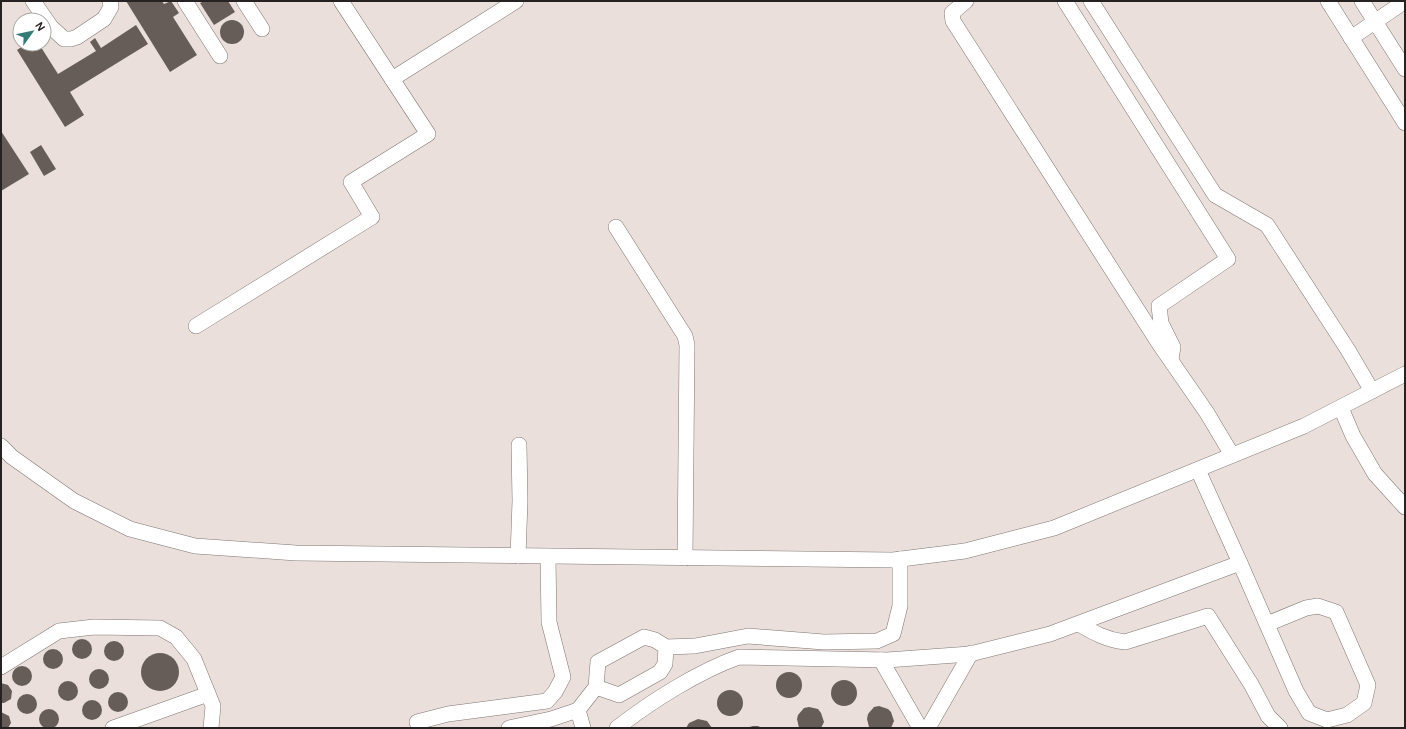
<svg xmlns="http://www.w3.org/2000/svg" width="1406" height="729" font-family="'DM Sans',sans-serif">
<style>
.building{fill:#665d59}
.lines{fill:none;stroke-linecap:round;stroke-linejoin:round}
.minor-casing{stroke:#7f7672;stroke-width:16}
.minor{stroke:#fff;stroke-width:15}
</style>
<rect width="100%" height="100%" fill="#eadfdb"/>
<g class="building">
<polygon points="126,1 162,1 164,4 171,1 179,13 173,17 197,55 170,72"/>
<polygon points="204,1 228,1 235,12 214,25 200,3"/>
<circle cx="232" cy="32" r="12"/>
<polygon points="136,25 148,44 70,92 84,115 65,127 17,50 26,44 39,44 58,74 96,51 90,42 95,38 101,48"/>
<polygon points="1,131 29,174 1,191"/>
<polygon points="41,145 56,169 44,176 30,152"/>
<circle cx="82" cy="649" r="10"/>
<circle cx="114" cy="651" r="10"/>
<circle cx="53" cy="659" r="10"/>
<circle cx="160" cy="672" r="19"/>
<circle cx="22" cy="676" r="10"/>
<circle cx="99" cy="679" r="10"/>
<circle cx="789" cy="685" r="13"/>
<circle cx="844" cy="693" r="13"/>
<circle cx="68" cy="691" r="10"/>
<polygon points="1,683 8,685 12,691 11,699 4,703 1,703"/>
<circle cx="730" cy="703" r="13"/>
<circle cx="118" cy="702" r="10"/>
<circle cx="27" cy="704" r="10"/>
<circle cx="92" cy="710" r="10"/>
<polygon points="879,706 888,709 891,712 894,721 891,728 869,727 867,719 868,714 874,707"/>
<polygon points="809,707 818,709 821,713 824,722 821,728 799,728 797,719 798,715 804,708"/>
<circle cx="49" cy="719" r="10"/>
<polygon points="1,712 9,716 11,723 8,728 1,728"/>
<polygon points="698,719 707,721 712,728 686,728 689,723"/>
<polygon points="753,726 758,726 762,728 746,728"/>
</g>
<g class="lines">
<g class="minor-casing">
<g id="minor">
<polyline points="33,1 51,27 64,39 71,39 77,37 104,19 111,7 110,1"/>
<polyline points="185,1 220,56"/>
<polyline points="244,1 262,29"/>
<polyline points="966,1 952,13 953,21 1158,342 1207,413 1232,455"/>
<polyline points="1065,1 1228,259 1159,306 1161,323 1173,347 1171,359"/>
<polyline points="1091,1 1215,195 1267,225 1348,350 1372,391"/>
<polyline points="1328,1 1405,123"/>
<polyline points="1362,1 1405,69"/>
<polyline points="1351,38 1398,6"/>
<polyline points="392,79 516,1"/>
<polyline points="616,227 685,336 687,345 685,558"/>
<polyline points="196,326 372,217 351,182 428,134 341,1"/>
<polyline points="1341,408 1353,436 1375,474 1405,507"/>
<polyline points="1,446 12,457 74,501 130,529 195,546 296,553 893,560 965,551 1054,528 1304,426 1405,374"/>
<polyline points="518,556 520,501 519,445"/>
<polyline points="1240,563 1296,691 1309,713 1327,720 1347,715 1364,703 1368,685 1336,612 1318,606 1306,608 1267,624"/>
<path d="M1079,624C1094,633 1107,640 1125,642L1208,616L1251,684L1268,716L1280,728"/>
<polyline points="881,660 920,728"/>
<polyline points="1,667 59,631 94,627 160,628 176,637 194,659 213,706 211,728"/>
<polyline points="596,687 619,695 660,672 665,664 666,647"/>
<polyline points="578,710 596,687 598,662 644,637 655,640 666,647 695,646 748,636 824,642 877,641 893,634 900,606 900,559"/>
<polyline points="113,728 208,694"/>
<polyline points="419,728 417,722 448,714 547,701 555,692 563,677 549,622 548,557"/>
<polyline points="509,728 551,719 578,710 583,728"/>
<path d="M617,728C650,702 699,671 739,657L887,660L970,654L1050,634L1240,563L1198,470"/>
<polyline points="928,728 971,653"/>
</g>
</g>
<use href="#minor" class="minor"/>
</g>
<rect width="1406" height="729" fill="none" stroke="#262221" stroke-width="4"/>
<g transform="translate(32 32) rotate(57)"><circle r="19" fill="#ffffff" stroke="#a8a7a6"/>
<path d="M0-3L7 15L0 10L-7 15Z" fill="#337c78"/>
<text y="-6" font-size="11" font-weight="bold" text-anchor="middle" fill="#262221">N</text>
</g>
</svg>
